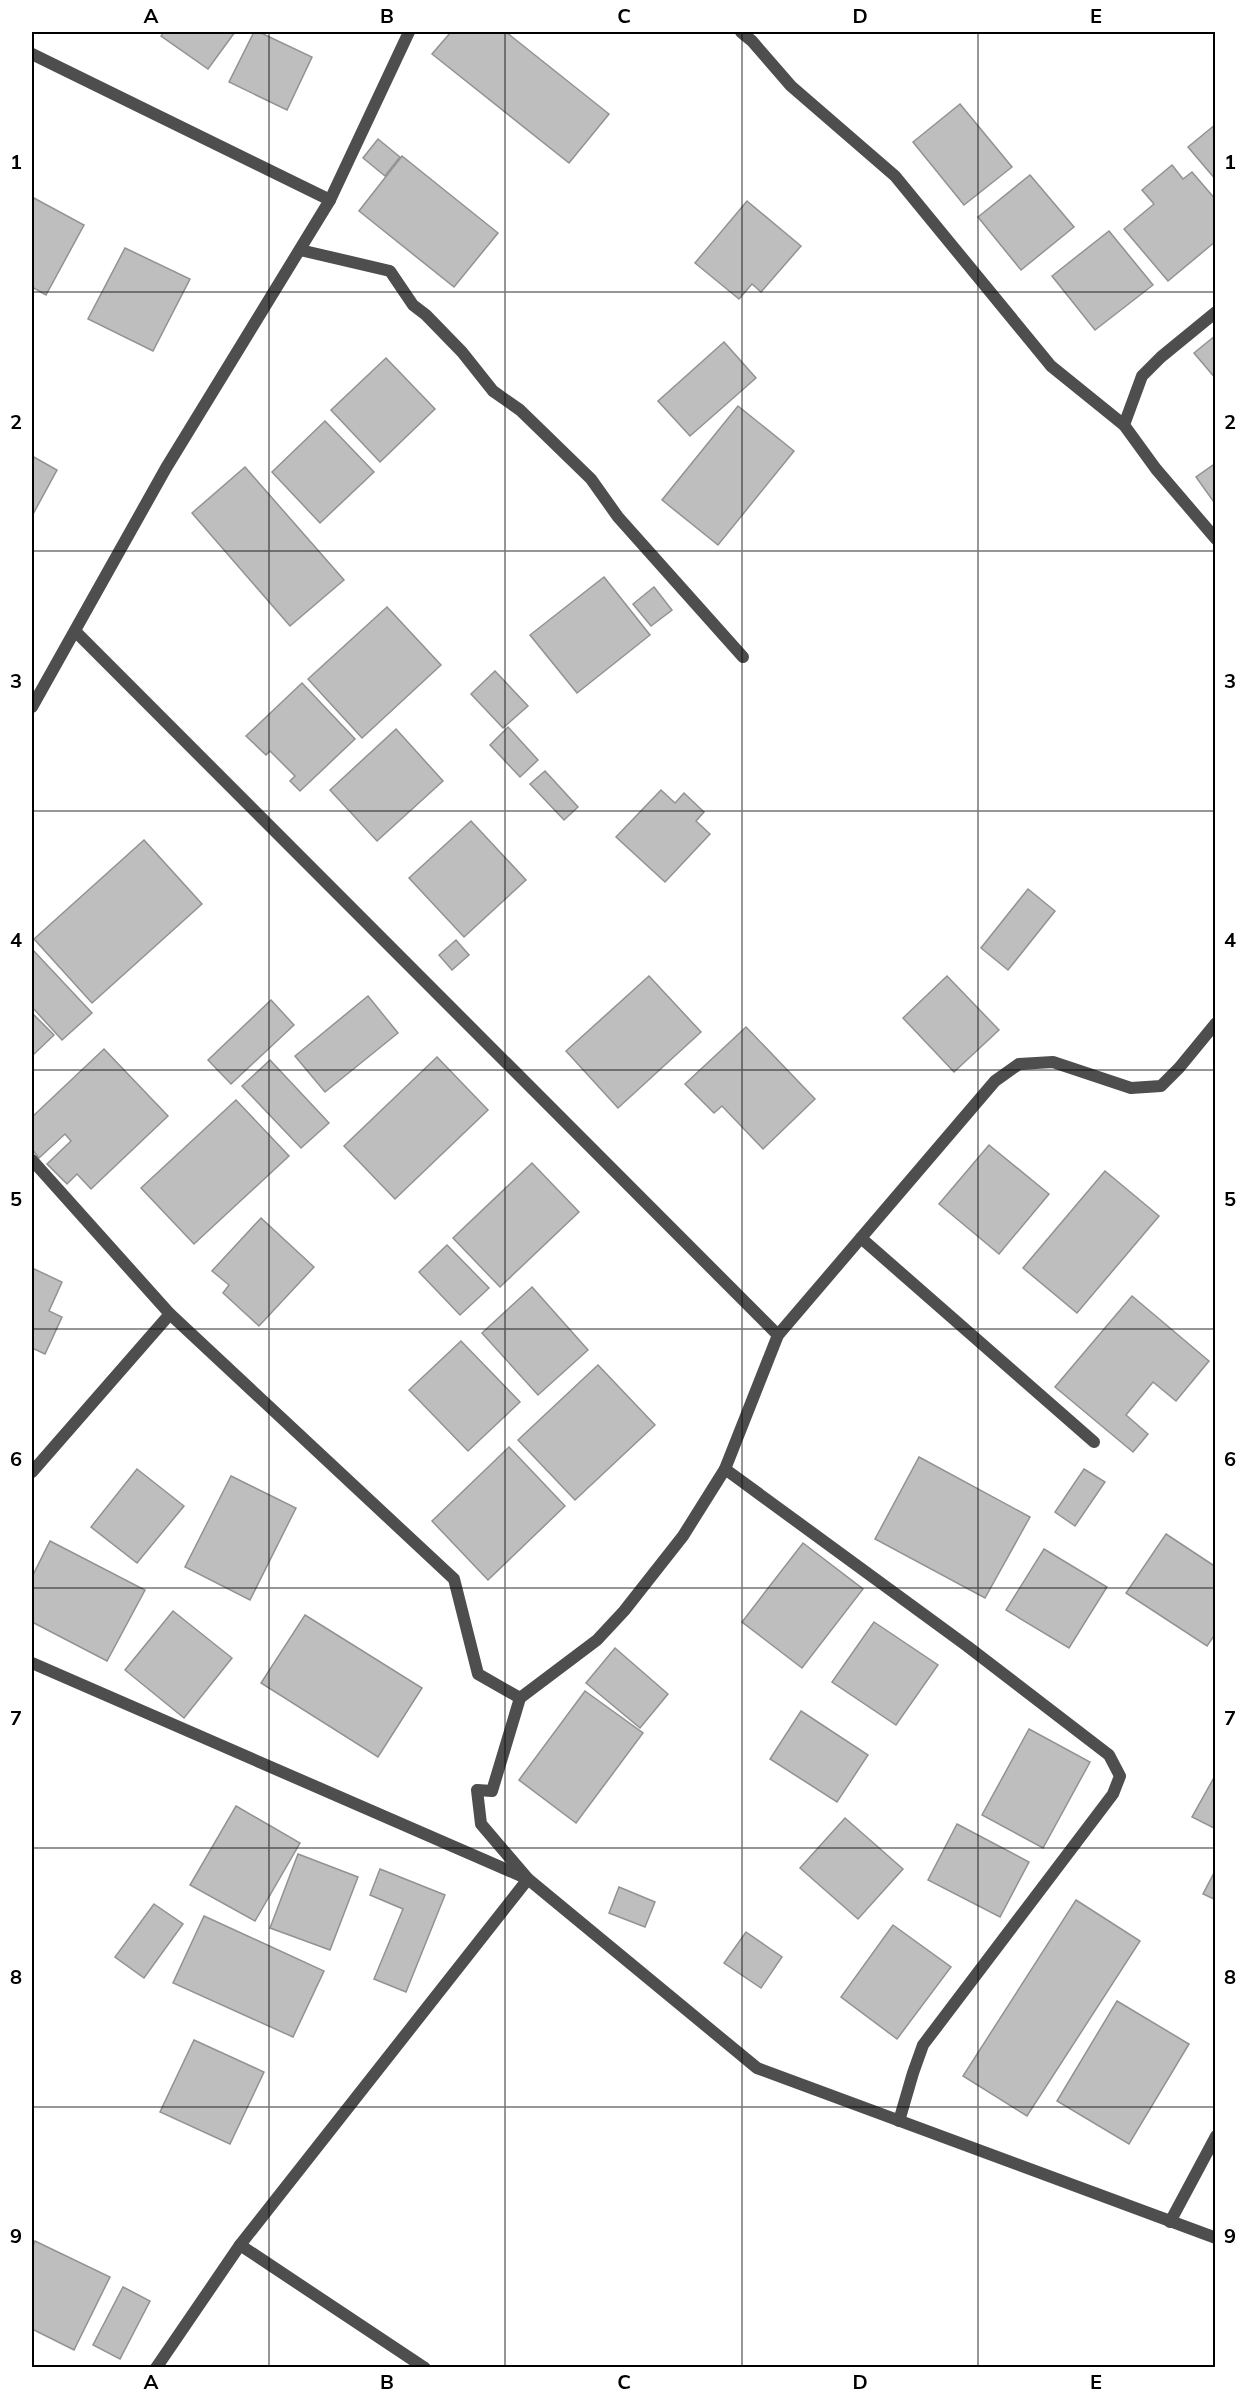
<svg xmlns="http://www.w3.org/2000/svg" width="1247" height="2399" font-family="Mulish,sans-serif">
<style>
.building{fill:#bebebe;stroke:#929292;stroke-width:1.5}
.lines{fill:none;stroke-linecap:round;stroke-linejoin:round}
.minor{stroke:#4e4e4e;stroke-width:12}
.grid{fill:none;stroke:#000;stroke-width:1.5;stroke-opacity:0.55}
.neatline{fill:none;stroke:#000;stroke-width:2}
.grid-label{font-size:20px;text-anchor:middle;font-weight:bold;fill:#000}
</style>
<rect width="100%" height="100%" fill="#fff"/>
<g class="building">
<polygon points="164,32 235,32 208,69 161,36"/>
<polygon points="254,32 259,32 312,57 287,110 229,82"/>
<polygon points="451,32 506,32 609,114 569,163 432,54"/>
<polygon points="960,104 1012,167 964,205 913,142"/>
<polygon points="1216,124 1216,180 1188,147"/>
<polygon points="378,139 400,157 385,176 363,158"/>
<polygon points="402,156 498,233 454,287 359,211"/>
<polygon points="1172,165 1183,179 1192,172 1216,200 1216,241 1168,281 1124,229 1154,204 1142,190"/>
<polygon points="1030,175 1074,227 1021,270 978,217"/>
<polygon points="32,197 84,225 46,295 32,287"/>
<polygon points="747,201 801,246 761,292 752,284 739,299 695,263"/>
<polygon points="1109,231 1153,285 1095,330 1052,276"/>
<polygon points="125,248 190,279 153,351 88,319"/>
<polygon points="1216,335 1216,379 1194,353"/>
<polygon points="724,342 756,378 690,436 658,401"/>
<polygon points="386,358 435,409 380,462 331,410"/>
<polygon points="738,406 794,451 718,545 662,500"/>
<polygon points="325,421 374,472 320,523 272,472"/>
<polygon points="32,456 57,470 32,516"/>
<polygon points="1216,463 1216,505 1196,477"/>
<polygon points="245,467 344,580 290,626 192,513"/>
<polygon points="604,577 650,635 577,693 530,635"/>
<polygon points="654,587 672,610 651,626 633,604"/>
<polygon points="387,607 441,665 362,738 308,679"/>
<polygon points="495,671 528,706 503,728 471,694"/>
<polygon points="302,683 355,739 300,791 290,781 295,776 270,751 266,755 246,736"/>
<polygon points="508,727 538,760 520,777 490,745"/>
<polygon points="396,729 443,781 377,841 330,790"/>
<polygon points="545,771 578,807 564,820 530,784"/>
<polygon points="661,790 675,803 684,793 704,812 696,821 710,834 665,882 616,837"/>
<polygon points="471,821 526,880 464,937 409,878"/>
<polygon points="144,840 202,904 92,1003 34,939"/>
<polygon points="1028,889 1055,911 1008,970 981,948"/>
<polygon points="456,940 469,955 452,970 439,955"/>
<polygon points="32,949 92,1013 62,1040 32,1007"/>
<polygon points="649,976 701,1032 618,1108 566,1051"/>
<polygon points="947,976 999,1030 954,1072 903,1018"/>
<polygon points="368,996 398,1033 325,1092 295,1056"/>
<polygon points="271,1000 294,1025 231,1084 208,1060"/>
<polygon points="32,1013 54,1035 33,1055 32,1054"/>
<polygon points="746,1027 815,1099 763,1149 722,1106 714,1113 685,1084"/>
<polygon points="104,1049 168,1116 91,1189 77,1174 67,1184 47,1164 71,1141 65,1134 39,1158 32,1149 32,1117"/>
<polygon points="437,1057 488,1110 395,1199 344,1146"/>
<polygon points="270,1060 329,1123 301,1148 242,1086"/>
<polygon points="236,1100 289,1156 194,1244 141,1188"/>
<polygon points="989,1145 1049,1194 999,1254 939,1204"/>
<polygon points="532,1163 579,1212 500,1287 453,1238"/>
<polygon points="1105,1171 1159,1216 1077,1313 1023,1268"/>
<polygon points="261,1218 314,1267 259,1326 223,1293 229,1285 212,1271"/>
<polygon points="447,1245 489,1288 460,1315 419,1272"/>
<polygon points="32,1268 62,1282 49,1311 62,1317 45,1354 32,1348"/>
<polygon points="532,1287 588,1350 538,1395 482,1333"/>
<polygon points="1132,1296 1209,1361 1176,1401 1153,1382 1126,1415 1148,1434 1133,1452 1055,1387"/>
<polygon points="461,1341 520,1402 468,1451 409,1390"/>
<polygon points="598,1365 655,1425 575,1500 518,1440"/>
<polygon points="509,1447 565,1506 488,1580 432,1521"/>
<polygon points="919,1457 1030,1517 985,1598 875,1539"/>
<polygon points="137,1469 184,1506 137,1563 91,1527"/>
<polygon points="1084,1469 1105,1482 1075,1526 1055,1512"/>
<polygon points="231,1476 296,1508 250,1600 185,1567"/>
<polygon points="1166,1534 1216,1567 1216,1633 1207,1646 1126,1593"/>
<polygon points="50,1541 145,1590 107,1661 32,1622 32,1577"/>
<polygon points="803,1543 863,1589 802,1668 742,1622"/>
<polygon points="1044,1549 1107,1587 1069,1648 1006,1610"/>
<polygon points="173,1611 232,1658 184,1718 125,1670"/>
<polygon points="305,1615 422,1688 378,1757 261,1683"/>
<polygon points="874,1622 938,1665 896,1725 832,1682"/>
<polygon points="615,1648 668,1694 640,1728 586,1683"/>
<polygon points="585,1691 643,1733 576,1823 519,1780"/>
<polygon points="801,1711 868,1755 837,1802 770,1759"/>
<polygon points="1029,1729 1090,1762 1043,1848 982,1815"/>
<polygon points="1216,1774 1216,1829 1192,1817"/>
<polygon points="236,1806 300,1843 255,1921 190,1885"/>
<polygon points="845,1818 903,1869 858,1919 800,1868"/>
<polygon points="957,1824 1029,1862 1000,1917 928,1880"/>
<polygon points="298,1854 358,1877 330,1950 270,1928"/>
<polygon points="380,1869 445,1895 406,1992 374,1979 403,1909 370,1895"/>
<polygon points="1216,1869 1216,1900 1203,1894"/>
<polygon points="619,1887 655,1902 645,1927 609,1913"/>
<polygon points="1076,1900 1140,1941 1027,2116 963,2076"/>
<polygon points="154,1904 183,1924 144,1978 115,1957"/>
<polygon points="204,1916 324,1971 293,2037 173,1983"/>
<polygon points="893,1925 951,1967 897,2039 841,1997"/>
<polygon points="746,1932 782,1957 761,1988 724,1963"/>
<polygon points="1117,2001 1189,2044 1129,2144 1057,2101"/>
<polygon points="194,2040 264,2072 230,2144 160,2112"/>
<polygon points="35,2241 110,2277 74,2350 32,2329 32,2248"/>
<polygon points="123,2287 150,2301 120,2359 93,2345"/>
</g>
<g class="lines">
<g class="minor">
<polyline points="741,32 752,41 791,86 895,176 1051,366 1124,425 1156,469 1216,539"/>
<polyline points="32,54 330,200 166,468 32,707"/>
<polyline points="330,200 409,32"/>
<polyline points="300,250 390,271 413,305 426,315 462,352 493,391 520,410 591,479 618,517 743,657"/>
<polyline points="1124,425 1142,376 1161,357 1216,312"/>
<polyline points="75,631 778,1335"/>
<polyline points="32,1160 170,1314 454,1579 478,1674 520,1698 492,1791 477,1790 481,1824 528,1879 240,2245 156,2368"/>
<polyline points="861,1238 1094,1442"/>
<polyline points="725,1469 967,1646 1109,1755 1120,1776 1113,1794 923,2045 913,2073 899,2121"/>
<polyline points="32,1472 170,1314"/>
<polyline points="32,1663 528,1879 757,2068 1216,2238"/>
<polyline points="520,1698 597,1640 624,1611 683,1536 725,1469 778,1335 995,1081 1019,1064 1053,1062 1131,1088 1161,1086 1179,1068 1216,1023"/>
<polyline points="1170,2222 1216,2136"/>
<polyline points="240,2245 425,2368"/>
</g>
</g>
<path class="grid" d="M269,32V2368M505,32V2368M742,32V2368M978,32V2368M32,292H1216M32,551H1216M32,811H1216M32,1070H1216M32,1329H1216M32,1588H1216M32,1848H1216M32,2107H1216"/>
<rect width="1247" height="2399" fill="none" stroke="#ffffff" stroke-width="66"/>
<rect x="33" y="33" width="1181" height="2333" class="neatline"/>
<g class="grid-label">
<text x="151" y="23">A</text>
<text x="387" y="23">B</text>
<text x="624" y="23">C</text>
<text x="860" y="23">D</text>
<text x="1096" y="23">E</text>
<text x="16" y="169">1</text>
<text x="1230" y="169">1</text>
<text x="16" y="429">2</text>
<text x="1230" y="429">2</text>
<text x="16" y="688">3</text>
<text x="1230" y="688">3</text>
<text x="16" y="947">4</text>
<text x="1230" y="947">4</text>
<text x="16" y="1206">5</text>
<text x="1230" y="1206">5</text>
<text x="16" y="1466">6</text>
<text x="1230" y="1466">6</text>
<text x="16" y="1725">7</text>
<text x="1230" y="1725">7</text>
<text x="16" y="1984">8</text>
<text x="1230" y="1984">8</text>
<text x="16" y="2243">9</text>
<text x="1230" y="2243">9</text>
<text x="151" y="2389">A</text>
<text x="387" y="2389">B</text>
<text x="624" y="2389">C</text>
<text x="860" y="2389">D</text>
<text x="1096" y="2389">E</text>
</g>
</svg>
